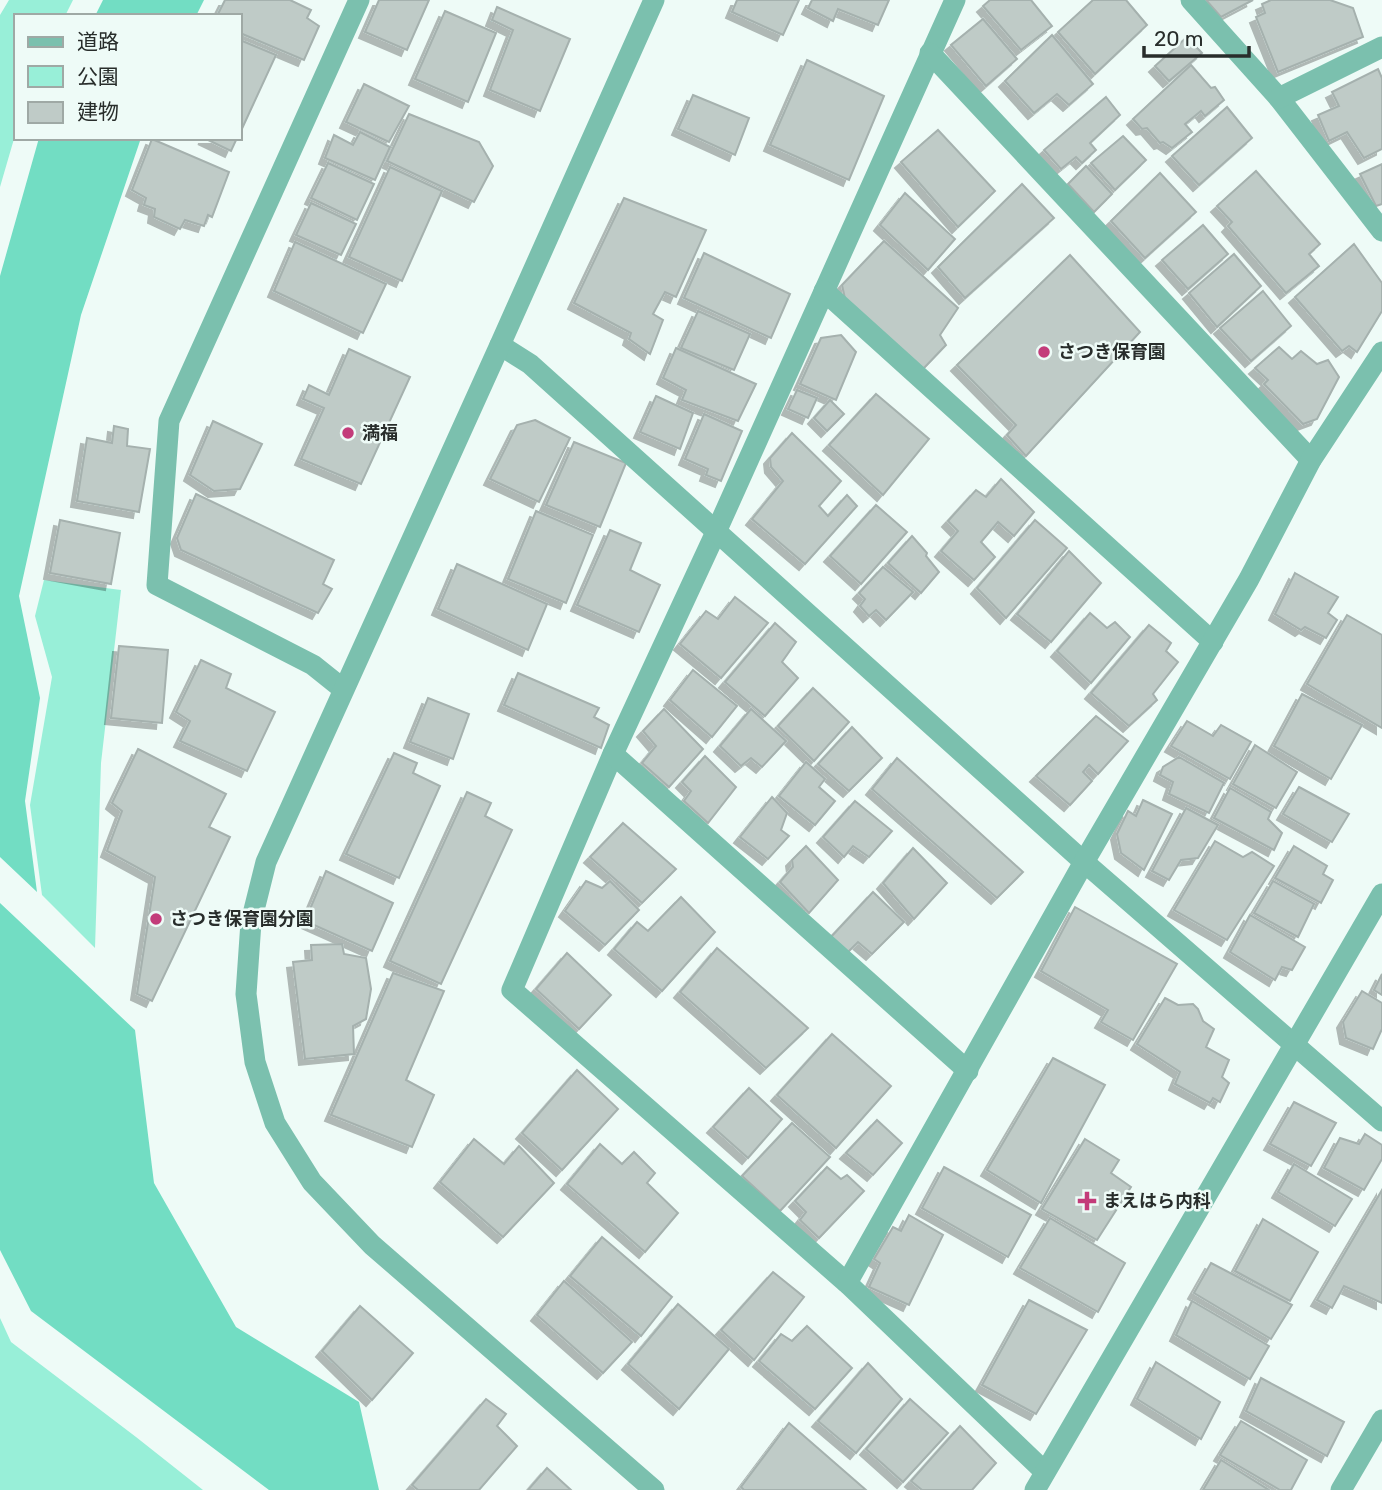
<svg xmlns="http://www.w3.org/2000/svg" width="1382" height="1490" font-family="Rubik,'Noto Sans JP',sans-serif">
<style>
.green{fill:#98efd8}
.forest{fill:#72ddc3}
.building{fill:#bfcbc7;stroke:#a5b1ae;stroke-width:2;filter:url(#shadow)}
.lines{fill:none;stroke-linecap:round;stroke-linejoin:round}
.minor{stroke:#7bc0ae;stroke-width:21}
.tertiary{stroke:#7bc0ae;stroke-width:21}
.poi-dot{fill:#c33c7a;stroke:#eefbf7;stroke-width:2.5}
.labels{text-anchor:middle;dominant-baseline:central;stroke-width:5;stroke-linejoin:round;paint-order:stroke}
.poi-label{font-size:18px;font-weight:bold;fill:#282d2b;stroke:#eefbf7;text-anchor:start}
</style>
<defs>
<filter id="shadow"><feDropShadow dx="-6" dy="6" stdDeviation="0" flood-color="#0004"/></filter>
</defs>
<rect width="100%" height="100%" fill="#eefbf7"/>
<g class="green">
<polygon points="9,0 73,0 65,16 16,16 16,132 0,187 0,15"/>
<polygon points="44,580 121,590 101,763 95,948 42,895 30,805 52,677 35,616"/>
<polygon points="0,1318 11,1342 136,1437 203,1490 0,1490"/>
</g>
<g class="forest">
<polygon points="103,0 204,0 196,16 95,16"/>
<polygon points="39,138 141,138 81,315 19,596 40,698 25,801 37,892 0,857 0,276"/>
<polygon points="0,903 135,1030 154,1183 236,1327 359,1402 379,1490 269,1490 31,1311 0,1250"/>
</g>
<g class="building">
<polygon points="225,0 290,0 311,10 307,18 319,26 304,60 240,33 240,16 217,16"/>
<polygon points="379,0 429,0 407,50 365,32"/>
<polygon points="737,0 799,0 783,35 732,12"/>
<polygon points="812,0 889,0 878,25 838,9 833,21 808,8"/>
<polygon points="990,0 1031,0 1052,26 1021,50 983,6"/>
<polygon points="1093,0 1126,0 1147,25 1095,74 1058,32"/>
<polygon points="1206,0 1253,0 1221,17"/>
<polygon points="1271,0 1330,0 1353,8 1363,37 1278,72 1256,17 1265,13 1262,4"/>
<polygon points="497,7 570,39 540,111 490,90 513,30 492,20"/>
<polygon points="445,11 496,33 468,102 415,79"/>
<polygon points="983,19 1017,59 986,86 951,45"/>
<polygon points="1052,35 1093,84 1069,105 1057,94 1034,113 1005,81"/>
<polygon points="1187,37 1202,53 1169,81 1155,66"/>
<polygon points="240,40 276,55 240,133"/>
<polygon points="807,60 884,96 849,180 770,145"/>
<polygon points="1191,65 1211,88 1215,87 1224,100 1205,116 1201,111 1185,124 1192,132 1172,148 1163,142 1160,143 1147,128 1142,129 1133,119"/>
<polygon points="1378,69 1382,78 1382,149 1364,158 1347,132 1329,141 1318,115 1339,106 1332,92"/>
<polygon points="364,84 409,106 389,142 346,122"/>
<polygon points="693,95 749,118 735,155 678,129"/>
<polygon points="1106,97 1120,115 1090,143 1096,150 1082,163 1076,157 1061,169 1044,150"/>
<polygon points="1227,107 1252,138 1199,185 1172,156"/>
<polygon points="409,114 479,142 493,166 474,202 387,161"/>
<polygon points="938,130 995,191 958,227 901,162"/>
<polygon points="360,132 390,147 375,180 325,158 334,135 353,145"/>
<polygon points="1123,136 1146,160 1115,190 1091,163"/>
<polygon points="204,138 237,138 231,151"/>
<polygon points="152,139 229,172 212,217 208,215 204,226 185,220 180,229 154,217 155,209 144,205 146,198 132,190"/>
<polygon points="328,163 374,184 357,220 311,198"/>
<polygon points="1382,164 1382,204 1376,206 1360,174"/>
<polygon points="1086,166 1112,194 1094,212 1068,184"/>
<polygon points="390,167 442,191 402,281 349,257"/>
<polygon points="1256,171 1320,244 1309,254 1319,266 1286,293 1228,226 1232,222 1217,206"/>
<polygon points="1160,173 1196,212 1145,258 1111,221"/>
<polygon points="1022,184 1054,218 965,298 938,267"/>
<polygon points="905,193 955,239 928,270 880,225"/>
<polygon points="624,198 706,230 676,297 665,292 653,314 663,320 650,354 629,339 631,333 574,303"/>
<polygon points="311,203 356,224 341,255 296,235"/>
<polygon points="1203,225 1228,254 1188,289 1162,260"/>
<polygon points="884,241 958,308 940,335 946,345 922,370 846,303 842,285"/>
<polygon points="295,242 386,284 363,333 274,291"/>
<polygon points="1354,244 1382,283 1382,311 1357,352 1349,346 1342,351 1295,297"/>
<polygon points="704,253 790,294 771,338 684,298"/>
<polygon points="1234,254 1261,286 1217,327 1189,293"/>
<polygon points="1070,255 1140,332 1026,456 1007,435 1016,425 957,365"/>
<polygon points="1263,291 1291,326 1251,361 1220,328"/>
<polygon points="698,311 750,334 734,370 681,348"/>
<polygon points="841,335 856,352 836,400 800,384 821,338"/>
<polygon points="1279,347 1292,359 1301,351 1317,364 1328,360 1339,377 1317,419 1303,424 1264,384 1268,380 1255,368"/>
<polygon points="676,348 756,384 738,421 682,400 686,390 663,378"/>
<polygon points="349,349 410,377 361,484 301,459 324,408 303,399 309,385 329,395"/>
<polygon points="797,390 817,398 808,418 788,409"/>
<polygon points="876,394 929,439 883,495 829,445"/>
<polygon points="656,396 693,413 680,449 640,432"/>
<polygon points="830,400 844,414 827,431 814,418"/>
<polygon points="704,414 742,431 721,481 706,475 708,469 685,459"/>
<polygon points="535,420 570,438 539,502 490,479 517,425"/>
<polygon points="213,421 262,444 240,489 214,491 190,475"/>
<polygon points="114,426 128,429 127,446 150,449 139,512 77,501 87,438 112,443"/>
<polygon points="792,433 841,481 819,506 828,516 847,495 857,506 805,564 752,519 783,481 771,467 770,458"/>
<polygon points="574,442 626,463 600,527 546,505"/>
<polygon points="1001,479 1034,512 1014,536 998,522 981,542 995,557 974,580 941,551 958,531 948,521 976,490 986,497"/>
<polygon points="196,494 334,560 323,584 332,589 318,613 181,550 177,538"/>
<polygon points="876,505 907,532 861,584 830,556"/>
<polygon points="536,511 593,535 566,603 508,579"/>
<polygon points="60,520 120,533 111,584 50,573"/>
<polygon points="1035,520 1067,548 1006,618 977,588"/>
<polygon points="610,530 641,543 630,570 660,585 639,632 577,605"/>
<polygon points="912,536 927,553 926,556 939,572 921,593 888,563"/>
<polygon points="1069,551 1101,583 1051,642 1017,614"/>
<polygon points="457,564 547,604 528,650 438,609"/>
<polygon points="883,567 913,592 886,620 876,610 869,616 860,606 865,599 859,593"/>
<polygon points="1295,573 1338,597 1328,613 1337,620 1326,638 1305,627 1301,630 1275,614"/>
<polygon points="735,597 768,623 721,678 680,644 706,611 718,619"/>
<polygon points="1090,613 1107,628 1115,622 1130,637 1091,683 1057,651"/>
<polygon points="1347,615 1382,635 1382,728 1307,684"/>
<polygon points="775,623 796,642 782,662 798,678 765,716 725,682"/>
<polygon points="1149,625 1171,643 1166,651 1178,662 1153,694 1157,700 1129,726 1091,693"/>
<polygon points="119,646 168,650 162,723 111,718"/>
<polygon points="201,660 231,674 226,688 275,712 247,771 180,741 190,721 176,712"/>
<polygon points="693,670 737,706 712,737 670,700"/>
<polygon points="518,673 599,708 594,717 609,725 601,748 504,705"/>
<polygon points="813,688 849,722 814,761 778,726"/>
<polygon points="1302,694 1362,725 1331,779 1274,746"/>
<polygon points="428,698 469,714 453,759 410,742"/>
<polygon points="664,709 703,749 669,787 642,763 656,746 643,731"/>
<polygon points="751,709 786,741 762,767 751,758 741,766 720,746"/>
<polygon points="1096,716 1128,741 1098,774 1089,765 1083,772 1092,781 1070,805 1036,776"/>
<polygon points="1187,721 1213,736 1221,725 1251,742 1230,779 1171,746"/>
<polygon points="852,727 882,758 849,791 818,764"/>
<polygon points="1255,745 1297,772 1276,808 1233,784"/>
<polygon points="138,749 226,794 209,827 230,837 152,1001 137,994 155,877 107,851 122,811 112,803"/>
<polygon points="394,753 417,763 413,773 440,786 399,878 346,854"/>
<polygon points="705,756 736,787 708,823 684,801 691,791 682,782"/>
<polygon points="1179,757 1224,783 1209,813 1169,794 1173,782 1160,775 1163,767"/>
<polygon points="897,758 1023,872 997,898 872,789"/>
<polygon points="806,762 825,779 819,787 835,801 815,825 779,796"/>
<polygon points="1299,787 1349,814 1332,842 1283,814"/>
<polygon points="1230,788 1271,812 1268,819 1282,833 1274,850 1214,818"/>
<polygon points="467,792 491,803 485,816 512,830 441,984 390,961"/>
<polygon points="772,797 787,813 781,830 789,836 768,859 740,837"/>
<polygon points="1143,800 1172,814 1144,870 1121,853 1117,834 1128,811 1136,816"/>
<polygon points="855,801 892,831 869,857 853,846 844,857 823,837"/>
<polygon points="1186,808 1218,825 1198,858 1181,860 1169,880 1152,871"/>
<polygon points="623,823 676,869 642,903 590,857"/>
<polygon points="1215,841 1243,857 1252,852 1274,866 1227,940 1174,910"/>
<polygon points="806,846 838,880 809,913 780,882 793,867 792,860"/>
<polygon points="1294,846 1327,866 1323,874 1333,880 1321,903 1275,878"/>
<polygon points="913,848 947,883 914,919 883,883"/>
<polygon points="326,871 393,903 372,951 305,921"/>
<polygon points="586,881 602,888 610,881 639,910 605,945 565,911"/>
<polygon points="1273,881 1314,904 1298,937 1254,913"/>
<polygon points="873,892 904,922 872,954 858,942 847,953 830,938"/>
<polygon points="681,897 715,932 662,991 614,949 637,922 648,931"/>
<polygon points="1075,907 1177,964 1133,1040 1101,1022 1108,1010 1041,971"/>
<polygon points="1250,915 1305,947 1292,970 1282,967 1275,980 1230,952"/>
<polygon points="342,944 344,954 366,958 371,989 366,1019 353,1026 354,1054 305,1059 293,962 312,960 311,945"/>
<polygon points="717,948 808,1028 766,1068 680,992"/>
<polygon points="567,953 611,995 579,1029 536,989"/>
<polygon points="393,973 444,991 406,1080 434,1095 412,1147 331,1115"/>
<polygon points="1382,974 1382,995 1374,990"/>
<polygon points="1362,991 1382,1003 1382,1029 1373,1049 1346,1038 1343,1022"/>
<polygon points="1165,998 1178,1005 1193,1004 1198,1009 1203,1021 1214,1029 1206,1047 1229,1060 1222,1077 1229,1083 1220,1102 1213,1098 1210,1103 1175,1084 1180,1072 1137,1044"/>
<polygon points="832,1034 891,1086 836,1148 777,1095"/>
<polygon points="1053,1058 1105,1085 1041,1203 987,1170"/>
<polygon points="577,1070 618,1109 562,1170 522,1133"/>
<polygon points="749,1088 782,1119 748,1158 713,1127"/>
<polygon points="1294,1102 1336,1123 1311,1166 1270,1144"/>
<polygon points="877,1120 902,1143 873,1175 846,1153"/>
<polygon points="792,1123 830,1157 780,1211 742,1176"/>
<polygon points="1365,1134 1382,1145 1382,1159 1364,1190 1324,1168 1340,1138 1359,1144"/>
<polygon points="474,1139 504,1164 519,1146 554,1183 503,1237 440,1182"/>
<polygon points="1085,1139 1119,1160 1111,1173 1131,1187 1097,1240 1042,1209"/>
<polygon points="600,1144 622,1164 634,1152 655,1173 647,1183 678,1213 645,1252 567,1184"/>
<polygon points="1294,1164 1352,1199 1335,1226 1278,1192"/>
<polygon points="827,1167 841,1179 847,1175 864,1191 819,1238 800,1220 806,1212 795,1201"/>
<polygon points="944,1167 1031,1215 1008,1257 922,1208"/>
<polygon points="1382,1190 1382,1303 1344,1286 1332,1308 1317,1300"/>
<polygon points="909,1215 943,1235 909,1305 869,1287 880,1263 874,1259 893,1227 901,1231"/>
<polygon points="1050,1218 1125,1263 1098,1312 1020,1268"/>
<polygon points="1263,1219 1318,1252 1290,1301 1235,1271"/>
<polygon points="602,1237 672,1297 641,1336 570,1276"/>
<polygon points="1211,1263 1292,1305 1271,1339 1194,1293"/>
<polygon points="773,1272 804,1297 754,1360 721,1330"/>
<polygon points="564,1281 632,1342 603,1373 537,1315"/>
<polygon points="1029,1300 1087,1330 1036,1414 982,1385"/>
<polygon points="1192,1301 1269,1346 1250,1379 1176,1335"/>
<polygon points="678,1304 729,1349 679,1409 628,1364"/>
<polygon points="360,1306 413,1353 372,1400 322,1351"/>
<polygon points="807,1326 852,1368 815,1409 759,1361 781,1334 792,1341"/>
<polygon points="1156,1362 1220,1402 1201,1439 1137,1399"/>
<polygon points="868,1363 902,1399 856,1453 818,1421"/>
<polygon points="1261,1378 1344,1422 1327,1456 1246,1411"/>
<polygon points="486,1399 506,1414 497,1426 517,1446 479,1490 418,1490 412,1485"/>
<polygon points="910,1399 948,1433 903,1482 866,1449"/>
<polygon points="1241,1421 1307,1460 1291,1490 1280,1490 1220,1455"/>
<polygon points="789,1423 866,1490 744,1490 741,1487"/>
<polygon points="960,1426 996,1463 972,1490 922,1490 911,1481"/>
<polygon points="1221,1460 1269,1490 1203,1490"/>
<polygon points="547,1468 571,1490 528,1490"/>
</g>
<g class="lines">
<g class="minor">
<polyline points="955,0 716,532 613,754 512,990 847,1283 1045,1472"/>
<polyline points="1191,0 1279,98 1382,231"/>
<polyline points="930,53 1311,460"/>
<polyline points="1279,98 1382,47"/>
<polyline points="824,291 1213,642"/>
<polyline points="500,345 530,364 1084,862 1382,1121"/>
<polyline points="343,689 313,665 157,585 169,421 359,0"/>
<polyline points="613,754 968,1071"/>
<polyline points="847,1283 1084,862 1249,579 1311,460 1382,352"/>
<polyline points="1035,1490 1382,894"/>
<polyline points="1341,1490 1382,1420"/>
</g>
<polyline class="tertiary" points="654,0 500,345 266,862 251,922 246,994 255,1062 275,1123 312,1182 372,1245 654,1490"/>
</g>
<g class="poi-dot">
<circle cx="1044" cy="352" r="7"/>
<circle cx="348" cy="433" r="7"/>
<circle cx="156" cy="919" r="7"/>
<path d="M1083.5 1190.5h7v7h7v7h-7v7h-7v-7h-7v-7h7z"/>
</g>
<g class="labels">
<g class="poi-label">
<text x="1058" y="352">さつき保育園</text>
<text x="362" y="433">満福</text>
<text x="170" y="919">さつき保育園分園</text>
<text x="1103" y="1201">まえはら内科</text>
</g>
</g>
<rect x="14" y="14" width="228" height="126" fill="#eefbf7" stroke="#9fa9a5" stroke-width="2"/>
<rect x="28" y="37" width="35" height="10" fill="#7bc0ae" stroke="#9fa9a5" stroke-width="2"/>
<text x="77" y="49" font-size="21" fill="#282d2b">道路</text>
<rect x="28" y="66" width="35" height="21" fill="#98efd8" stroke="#9fa9a5" stroke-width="2"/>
<text x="77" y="84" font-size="21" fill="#282d2b">公園</text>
<rect x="28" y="102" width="35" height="21" fill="#bfcbc7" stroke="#9fa9a5" stroke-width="2"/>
<text x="77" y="119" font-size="21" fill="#282d2b">建物</text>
<path d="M1144 46v10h105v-10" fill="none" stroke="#282d2b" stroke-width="3.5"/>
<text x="1154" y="46" font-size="21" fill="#282d2b" stroke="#eefbf7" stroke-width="5" paint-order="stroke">20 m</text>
</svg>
